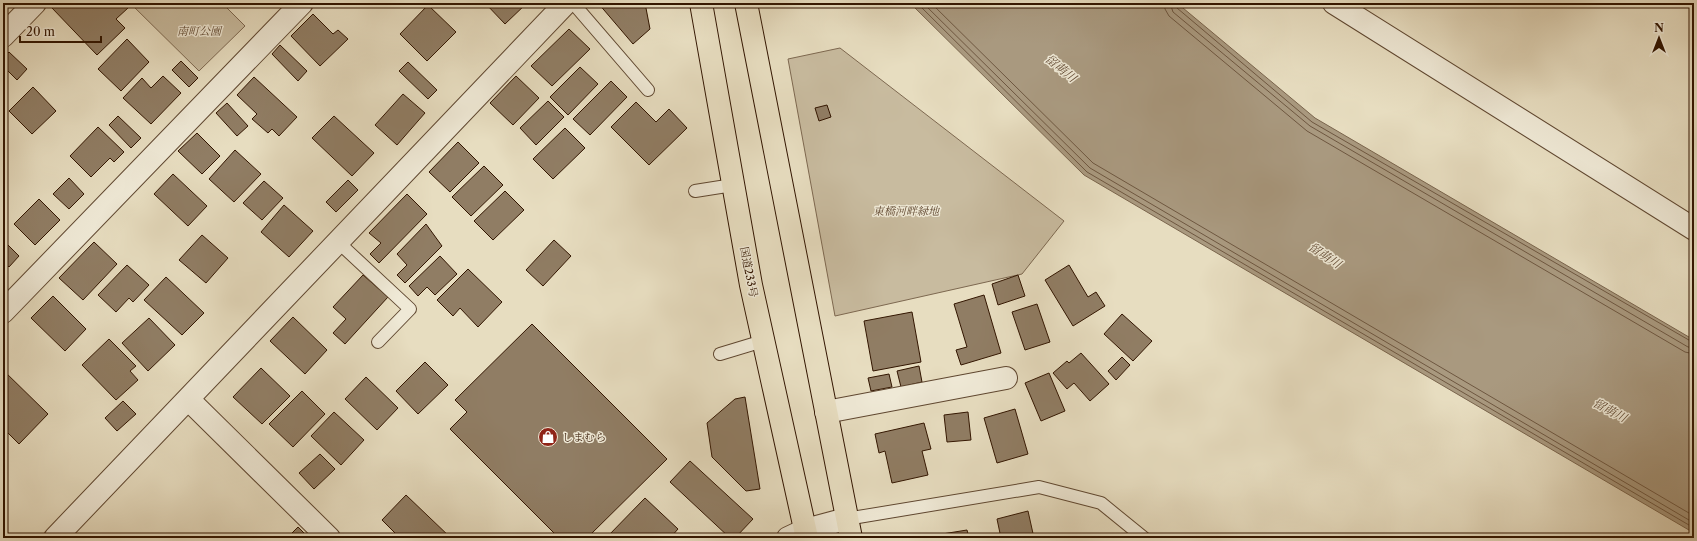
<svg xmlns="http://www.w3.org/2000/svg" width="1697" height="541" font-family="'Libre Caslon Text','Noto Serif JP',serif">
<style>
.green{fill:#c8bb9f;stroke:#7d6850}
.water{fill:#a9997f;stroke:#79644c}
.lines{fill:none;stroke-linecap:round;stroke-linejoin:round}
.shore{stroke:#6e5740;stroke-width:1}
.building{fill:#907d64;stroke:#321500}
.service-casing{stroke:#5f4730;stroke-width:14}
.minor-casing{stroke:#5f4730;stroke-width:24}
.trunk-casing{stroke:#321500;stroke-width:24}
.service{stroke:#efe9d6;stroke-width:12}
.minor{stroke:#efe9d6;stroke-width:22}
.trunk{stroke:#e7ddc0;stroke-width:22}
.labels{text-anchor:middle;dominant-baseline:central;stroke-width:3;stroke-linejoin:round;paint-order:stroke}
.park-label{font-size:11px;font-style:italic;fill:#5f4730;stroke:#efe9d6}
.street-label{font-size:11px;fill:#321500;stroke:#efe9d6}
.poi-label{font-size:11px;fill:#321500;stroke:#efe9d6;text-anchor:start}
.water-label{font-size:12px;font-style:italic;fill:#624a33;stroke:#efe9d6}
</style>
<rect width="100%" height="100%" fill="#e7ddc0"/>
<filter id="stains"><feTurbulence type="fractalNoise" baseFrequency=".005" numOctaves="4"/><feColorMatrix values="0 0 0 0 .2 0 0 0 0 .09 0 0 0 0 .02 0 0 0 .5 -.17"/></filter>
<radialGradient id="worn" r=".72"><stop offset=".6" stop-color="#630" stop-opacity="0"/><stop offset="1" stop-color="#630" stop-opacity=".3"/></radialGradient>
<g class="green">
<polygon points="130,3 222,3 245,26 199,71"/>
<polygon points="840,48 1064,221 1022,274 835,316 788,59"/>
</g>
<polygon class="water" points="912,3 1177,3 1315,118 1694,340 1694,533 1084,175 914,7"/>
<g class="lines">
<g class="shore">
<polyline points="917,3 1087,172 1694,528"/>
<polyline points="923,3 1090,168 1694,523"/>
<polyline points="931,3 1093,163 1694,516"/>
<polyline points="1164,3 1165,9 1169,16 1307,131 1685,352 1694,354"/>
<polyline points="1170,3 1173,12 1310,126 1688,347 1694,348"/>
<polyline points="1175,3 1177,8 1312,122 1694,343"/>
</g>
</g>
<g class="building">
<polygon points="57,3 123,3 128,8 116,19 125,28 97,55 52,8"/>
<polygon points="485,3 527,3 505,24"/>
<polygon points="598,3 645,3 650,29 633,44"/>
<polygon points="428,5 456,32 427,61 400,34"/>
<polygon points="313,14 333,34 338,30 348,39 320,66 291,36"/>
<polygon points="569,29 590,49 552,86 531,66"/>
<polygon points="127,39 149,62 121,91 98,69"/>
<polygon points="280,45 307,71 298,81 272,54"/>
<polygon points="9,52 27,69 17,80 3,66 3,58"/>
<polygon points="181,61 198,78 189,87 172,70"/>
<polygon points="408,62 437,90 428,99 399,71"/>
<polygon points="580,67 598,84 568,115 550,97"/>
<polygon points="163,76 181,93 151,124 123,98 142,78 151,88"/>
<polygon points="516,76 539,98 513,125 490,103"/>
<polygon points="254,77 297,117 279,136 272,129 268,133 252,119 257,114 237,95"/>
<polygon points="611,81 627,97 590,135 573,119"/>
<polygon points="33,87 56,111 32,134 9,111"/>
<polygon points="403,94 425,113 397,145 375,125"/>
<polygon points="548,101 564,117 536,145 520,128"/>
<polygon points="636,102 656,122 669,109 687,128 649,165 611,127"/>
<polygon points="227,103 248,126 237,136 216,113"/>
<polygon points="827,105 831,117 819,121 815,108"/>
<polygon points="118,116 141,138 131,148 109,125"/>
<polygon points="334,116 374,153 352,176 312,138"/>
<polygon points="98,127 124,152 114,162 110,158 91,177 70,156"/>
<polygon points="565,128 585,148 553,179 533,159"/>
<polygon points="197,133 220,156 202,174 178,151"/>
<polygon points="458,142 479,163 450,192 429,172"/>
<polygon points="235,150 261,174 234,202 209,179"/>
<polygon points="484,166 503,185 471,216 452,197"/>
<polygon points="173,174 207,206 188,226 154,194"/>
<polygon points="69,178 84,194 69,209 53,194"/>
<polygon points="348,180 358,190 336,212 326,202"/>
<polygon points="264,181 283,198 262,220 243,203"/>
<polygon points="505,191 524,210 493,240 474,221"/>
<polygon points="407,194 427,214 379,263 370,254 381,243 369,233"/>
<polygon points="39,199 60,220 35,245 14,224"/>
<polygon points="284,205 313,231 289,257 261,232"/>
<polygon points="426,224 442,246 405,283 397,275 407,265 397,254"/>
<polygon points="202,235 228,258 206,283 179,260"/>
<polygon points="554,240 571,256 543,286 526,270"/>
<polygon points="5,242 19,256 9,267 3,261 3,245"/>
<polygon points="94,242 117,264 83,300 59,278"/>
<polygon points="440,256 457,274 435,295 427,287 418,296 409,286"/>
<polygon points="127,265 149,285 133,302 129,298 116,312 98,295"/>
<polygon points="1069,265 1088,297 1096,292 1105,306 1073,326 1045,280"/>
<polygon points="468,269 502,302 478,327 460,308 453,316 437,300"/>
<polygon points="363,275 388,297 345,344 333,333 346,319 333,307"/>
<polygon points="1018,275 1025,296 998,305 992,284"/>
<polygon points="166,277 204,313 182,335 144,300"/>
<polygon points="984,295 1001,353 961,365 956,350 967,347 954,304"/>
<polygon points="53,296 86,329 65,351 31,318"/>
<polygon points="1037,304 1050,342 1025,350 1012,312"/>
<polygon points="912,312 921,362 873,371 864,321"/>
<polygon points="1122,314 1152,341 1133,361 1104,334"/>
<polygon points="293,317 327,350 305,374 270,341"/>
<polygon points="149,318 175,345 148,371 122,343"/>
<polygon points="532,324 667,459 587,538 559,538 450,429 467,412 455,400"/>
<polygon points="109,339 136,366 130,371 138,380 116,400 82,365"/>
<polygon points="1081,353 1109,384 1090,401 1074,383 1067,389 1053,373 1067,361 1069,363"/>
<polygon points="1122,357 1130,365 1116,380 1108,371"/>
<polygon points="425,362 448,385 418,414 396,391"/>
<polygon points="919,366 922,382 901,387 897,371"/>
<polygon points="261,368 290,396 262,424 233,397"/>
<polygon points="3,370 48,414 19,444 3,428"/>
<polygon points="1049,373 1065,411 1041,421 1025,383"/>
<polygon points="889,374 892,387 871,391 868,378"/>
<polygon points="366,377 398,408 377,430 345,399"/>
<polygon points="302,391 325,414 293,447 269,424"/>
<polygon points="745,397 760,489 746,491 712,457 707,423 735,399"/>
<polygon points="123,401 136,414 117,431 105,418"/>
<polygon points="1015,409 1028,454 997,463 984,418"/>
<polygon points="334,412 364,440 341,465 311,436"/>
<polygon points="968,412 971,440 947,442 944,415"/>
<polygon points="924,423 931,449 922,451 928,475 892,483 885,451 879,453 875,434"/>
<polygon points="320,454 335,469 314,489 299,473"/>
<polygon points="690,461 753,519 735,538 730,538 670,482"/>
<polygon points="406,495 451,538 400,538 382,520"/>
<polygon points="645,498 678,529 670,538 609,538 607,537"/>
<polygon points="1028,511 1034,538 1001,538 997,519"/>
<polygon points="298,527 309,538 287,538"/>
<polygon points="967,530 969,538 937,538 936,535"/>
</g>
<g class="lines">
<g class="service-casing">
<g id="service">
<polyline points="573,3 648,90"/>
<polyline points="695,191 733,185"/>
<polyline points="338,242 410,309 378,342"/>
<polyline points="720,354 763,341"/>
<polyline points="846,519 1039,487 1101,503 1144,538"/>
</g>
</g>
<g class="minor-casing">
<g id="minor">
<polyline points="1334,3 1694,229"/>
<polyline points="3,36 35,3"/>
<polyline points="3,312 302,3"/>
<polyline points="189,400 329,538"/>
<polyline points="826,412 1006,378"/>
<polyline points="55,538 566,3"/>
<polyline points="788,538 805,530 846,519"/>
</g>
</g>
<g class="trunk-casing">
<g id="trunk">
<polyline points="701,3 751,285 807,538"/>
<polyline points="746,3 851,538"/>
</g>
</g>
<use href="#service" class="service"/>
<use href="#minor" class="minor"/>
<use href="#trunk" class="trunk"/>
</g>
<defs>
<g id="shop-disc" transform="scale(1)"><circle r="9.5" fill="#8f2418" stroke="#efe9d6"/><path d="M-5-2.5h2.3a2.7 3.5 0 0 1 5.4 0H5L5.5 6h-11ZM-1.5-2.5h3a1.5 2.3 0 0 0-3 0Z" fill="#fff"/></g>
</defs>
<g fill-rule="evenodd">
<use href="#shop-disc" x="548" y="437"/>
</g>
<g class="labels">
<g class="park-label">
<text x="199" y="31">南町公園</text>
<text x="906" y="211">東橋河畔緑地</text>
</g>
<g class="street-label">
<text transform="translate(749 272) rotate(79)">国道233号</text>
</g>
<g class="poi-label">
<text x="562" y="437">しまむら</text>
</g>
<g class="water-label">
<text transform="translate(1061 68) rotate(39)">留萌川</text>
<text transform="translate(1325 255) rotate(34)">留萌川</text>
<text transform="translate(1610 410) rotate(28)">留萌川</text>
</g>
</g>
<rect width="1697" height="541" fill="none" stroke="#e7ddc0" stroke-width="16"/>
<rect x="4" y="4" width="1689" height="533" fill="none" stroke="#321500" stroke-width="2"/>
<rect x="8" y="8" width="1681" height="525" fill="none" stroke="#321500"/>
<g transform="translate(1659 38)" stroke="#efe9d6" stroke-width="3" paint-order="stroke">
<path d="M0-3L7 15L0 10L-7 15Z" fill="#321500"/>
<text y="-6" font-size="11" font-weight="bold" text-anchor="middle" fill="#321500">N</text>
</g>
<path d="M20 36v6h81v-6" fill="none" stroke="#321500" stroke-width="2"/>
<text x="26" y="36" font-size="12" fill="#321500" stroke="#efe9d6" stroke-width="3" paint-order="stroke">20 m</text>
<rect width="100%" height="100%" filter="url(#stains)"/>
<rect width="100%" height="100%" fill="url(#worn)"/>
</svg>
